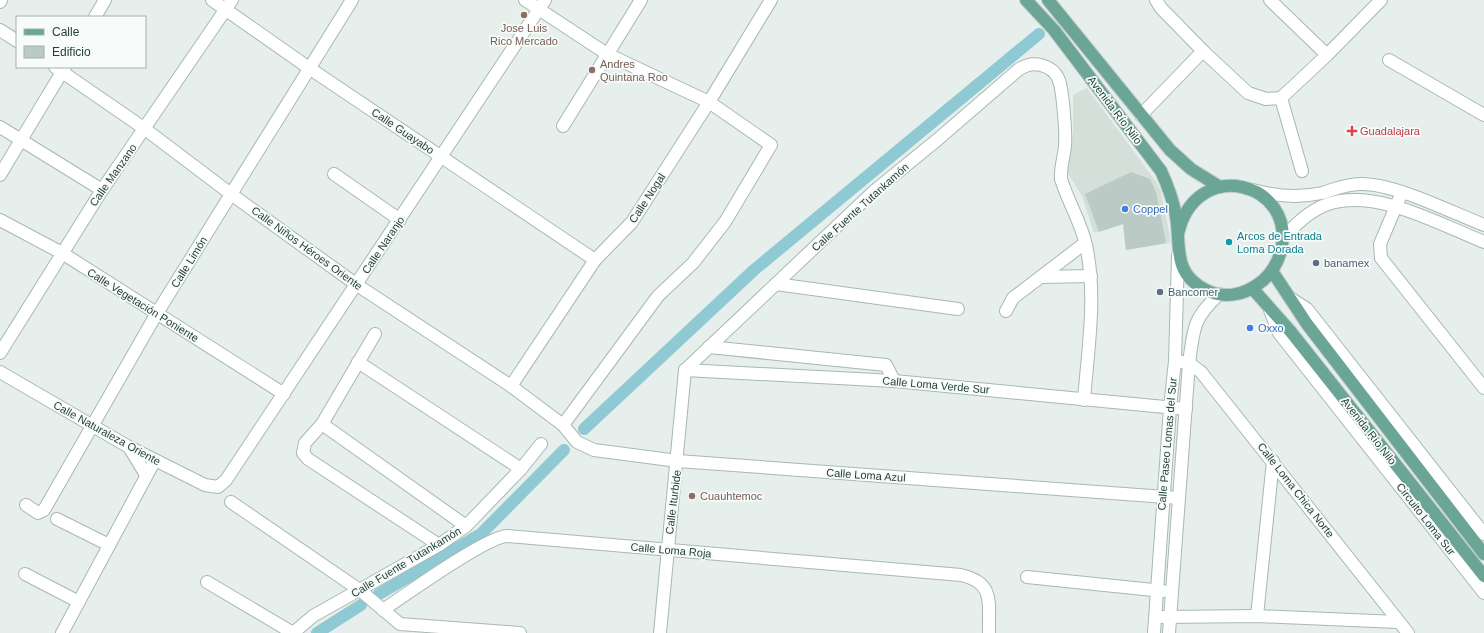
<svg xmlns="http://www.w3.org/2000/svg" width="1484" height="633" font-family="Arial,sans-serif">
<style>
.built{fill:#d4dfda}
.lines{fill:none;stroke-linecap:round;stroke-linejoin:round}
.canal{stroke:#8ec9d4;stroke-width:12}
.building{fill:#bbcac4}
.minor-casing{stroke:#a8b8b2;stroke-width:14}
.major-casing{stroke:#c2cac8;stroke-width:14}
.minor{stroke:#fff;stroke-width:12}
.major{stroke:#6aa596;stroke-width:12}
.education-dot{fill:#8d6e63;stroke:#f7fbf9;stroke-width:1.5}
.health-dot{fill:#e0444e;stroke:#f7fbf9;stroke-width:1.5}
.shop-dot{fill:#3f7fe0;stroke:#f7fbf9;stroke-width:1.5}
.culture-dot{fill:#0f9aa8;stroke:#f7fbf9;stroke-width:1.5}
.service-dot{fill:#5c6f8a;stroke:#f7fbf9;stroke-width:1.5}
.labels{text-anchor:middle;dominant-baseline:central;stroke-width:3.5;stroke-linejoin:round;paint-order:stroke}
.education-label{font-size:11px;fill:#785e54;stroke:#f7fbf9;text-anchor:start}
.street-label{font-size:11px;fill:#24423a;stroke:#f7fbf9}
.health-label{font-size:11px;fill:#be3a42;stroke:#f7fbf9;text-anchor:start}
.shop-label{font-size:11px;fill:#366cbe;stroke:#f7fbf9;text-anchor:start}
.culture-label{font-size:11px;fill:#0d838f;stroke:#f7fbf9;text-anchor:start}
.service-label{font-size:11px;fill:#4e5e75;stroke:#f7fbf9;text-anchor:start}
</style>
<rect width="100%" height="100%" fill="#e6efeb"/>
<polygon class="built" points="1087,88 1157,183 1161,191 1171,243 1126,250 1123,224 1094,233 1082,196 1067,172 1073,135 1073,95"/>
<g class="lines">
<g class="canal">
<polyline points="584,429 754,270 1039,34"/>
<polyline points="379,594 481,534 564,450"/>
<polyline points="317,633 361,605"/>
</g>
</g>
<polygon class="building" points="1131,172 1150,179 1156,192 1166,243 1126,250 1123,224 1099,232 1085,194"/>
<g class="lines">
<g class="minor-casing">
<g id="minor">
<polyline points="212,0 309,68 595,260"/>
<polyline points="525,0 607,54 709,102 771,145 725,222 693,263 658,296 563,425"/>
<polyline points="1156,0 1161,8 1203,51 1248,93 1266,99 1281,98"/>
<polyline points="1270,0 1327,55"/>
<polyline points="0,2 1,0"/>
<polyline points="95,17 105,0"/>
<polyline points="0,30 17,41"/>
<polyline points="1389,60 1484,115"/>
<polyline points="55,67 145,129 231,194 357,285 511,386 563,425 577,442 594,450 678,461 1179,498"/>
<polyline points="1281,98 1327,55 1381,0"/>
<polyline points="1281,98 1302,171"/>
<polyline points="1141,115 1203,51"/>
<polyline points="563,126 641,0"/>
<polyline points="0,127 102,190"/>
<polyline points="334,174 400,220"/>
<polyline points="0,175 65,67"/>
<path d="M1253,190C1275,196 1299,198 1322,193C1335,189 1347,184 1360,184C1394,183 1451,212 1484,225"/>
<polyline points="1402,192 1380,244 1381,258 1484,388"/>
<polyline points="0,220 62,253 284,394"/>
<path d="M1282,239C1295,225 1310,210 1328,204C1376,188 1439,224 1484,242"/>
<polyline points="1041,277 1091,276"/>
<polyline points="776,284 958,309"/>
<polyline points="1290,298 1307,309 1484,534"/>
<polyline points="1270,310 1279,333 1484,593"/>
<polyline points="1006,311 1013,298 1085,243"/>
<polyline points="375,334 322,424 305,443 303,453 308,459 439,545"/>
<polyline points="709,347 886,365 894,381"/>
<polyline points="0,353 102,190 232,0"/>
<polyline points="1175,361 1189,363 1201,372 1408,633"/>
<polyline points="358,362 521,469"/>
<path d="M685,370L872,193L937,140L1018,70C1025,65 1033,63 1041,65C1048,67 1055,71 1058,78C1063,88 1066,133 1065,146C1064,157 1060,168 1061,179C1068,202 1081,222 1086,245C1097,296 1088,348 1084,400"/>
<polyline points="685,370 894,381 1186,409"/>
<polyline points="0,372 129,447 205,485 218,487 226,480 545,0"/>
<polyline points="511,386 595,260 632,222 709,102 771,0"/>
<polyline points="322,424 466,526"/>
<polyline points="129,447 146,475"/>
<polyline points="231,502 361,591 400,624 520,633"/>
<polyline points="26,505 38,513 44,510 157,313 352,0"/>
<polyline points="57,519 109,545"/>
<polyline points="25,574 79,602"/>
<polyline points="1027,577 1163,591"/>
<polyline points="207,582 293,633"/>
<path d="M383,610C405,595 486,537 507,536L961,575C996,583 988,604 989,633"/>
<polyline points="1257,616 1273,461"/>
<polyline points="1162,617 1257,616 1398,622"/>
<polyline points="62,633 155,460"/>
<polyline points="293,633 313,616 439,545 466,526 521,469 541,444"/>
<polyline points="660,633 685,370"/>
<polyline points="1154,633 1170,408 1175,361 1178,255"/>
<path d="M1169,633L1189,363C1194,328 1192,320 1219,294"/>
</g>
</g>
<g class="major-casing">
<g id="major">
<path d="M1026,0L1054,30L1161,171C1168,186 1173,200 1176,216C1181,247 1172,273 1206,290C1223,299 1243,295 1257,285C1269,277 1277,265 1281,251C1297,181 1195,156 1178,234"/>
<polyline points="1048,0 1170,150 1191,169 1220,187"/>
<polyline points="1272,271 1307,324 1484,554"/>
<polyline points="1252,288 1291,332 1484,576"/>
</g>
</g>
<use href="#minor" class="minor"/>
<use href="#major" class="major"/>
</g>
<g class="education-dot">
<circle cx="524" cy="15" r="4"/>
<circle cx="592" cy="70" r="4"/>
<circle cx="692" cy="496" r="4"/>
</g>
<path class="health-dot" d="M1350 125h4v4h4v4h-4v4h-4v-4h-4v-4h4z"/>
<g class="shop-dot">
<circle cx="1125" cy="209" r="4"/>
<circle cx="1250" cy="328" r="4"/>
</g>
<circle class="culture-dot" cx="1229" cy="242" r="4"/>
<g class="service-dot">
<circle cx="1316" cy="263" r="4"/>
<circle cx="1160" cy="292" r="4"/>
</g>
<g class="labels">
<g class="education-label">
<text x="524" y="28" text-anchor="middle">Jose Luis<tspan x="524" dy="13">Rico Mercado</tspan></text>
<text x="600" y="64">Andres<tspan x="600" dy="13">Quintana Roo</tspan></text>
<text x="700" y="496">Cuauhtemoc</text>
</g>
<g class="street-label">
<text transform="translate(1115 110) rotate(53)">Avenida Río Nilo</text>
<text transform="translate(403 131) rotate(34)">Calle Guayabo</text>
<text transform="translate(113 175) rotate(-55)">Calle Manzano</text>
<text transform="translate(647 198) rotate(-57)">Calle Nogal</text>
<text transform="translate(860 207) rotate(-42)">Calle Fuente Tutankamón</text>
<text transform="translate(383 245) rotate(-56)">Calle Naranjo</text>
<text transform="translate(307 248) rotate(36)">Calle Niños Héroes Oriente</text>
<text transform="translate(189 262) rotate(-58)">Calle Limón</text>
<text transform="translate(143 305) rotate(32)">Calle Vegetación Poniente</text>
<text transform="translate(936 385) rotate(5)">Calle Loma Verde Sur</text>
<text transform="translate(1369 431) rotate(52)">Avenida Río Nilo</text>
<text transform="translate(107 433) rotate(29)">Calle Naturaleza Oriente</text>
<text transform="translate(1167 444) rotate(-85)">Calle Paseo Lomas del Sur</text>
<text transform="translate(866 475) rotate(4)">Calle Loma Azul</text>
<text transform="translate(1296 490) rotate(52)">Calle Loma Chica Norte</text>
<text transform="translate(673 502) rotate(-83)">Calle Iturbide</text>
<text transform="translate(1426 519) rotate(52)">Circuito Loma Sur</text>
<text transform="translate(671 550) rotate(5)">Calle Loma Roja</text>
<text transform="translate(406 562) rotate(-31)">Calle Fuente Tutankamón</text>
</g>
<g class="health-label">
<text x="1360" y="131">Guadalajara</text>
</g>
<g class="shop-label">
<text x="1133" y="209">Coppel</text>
<text x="1258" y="328">Oxxo</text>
</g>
<g class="culture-label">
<text x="1237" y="236">Arcos de Entrada<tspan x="1237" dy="13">Loma Dorada</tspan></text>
</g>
<g class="service-label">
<text x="1324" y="263">banamex</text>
<text x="1168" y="292">Bancomer</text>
</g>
</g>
<rect x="16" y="16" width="130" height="52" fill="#f7fbf9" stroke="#a3b1ad"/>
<rect x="24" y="29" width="20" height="6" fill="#6aa596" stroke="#a3b1ad"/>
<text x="52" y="36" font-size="12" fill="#24423a">Calle</text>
<rect x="24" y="46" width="20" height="12" fill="#bbcac4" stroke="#a3b1ad"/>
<text x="52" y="56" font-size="12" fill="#24423a">Edificio</text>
</svg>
